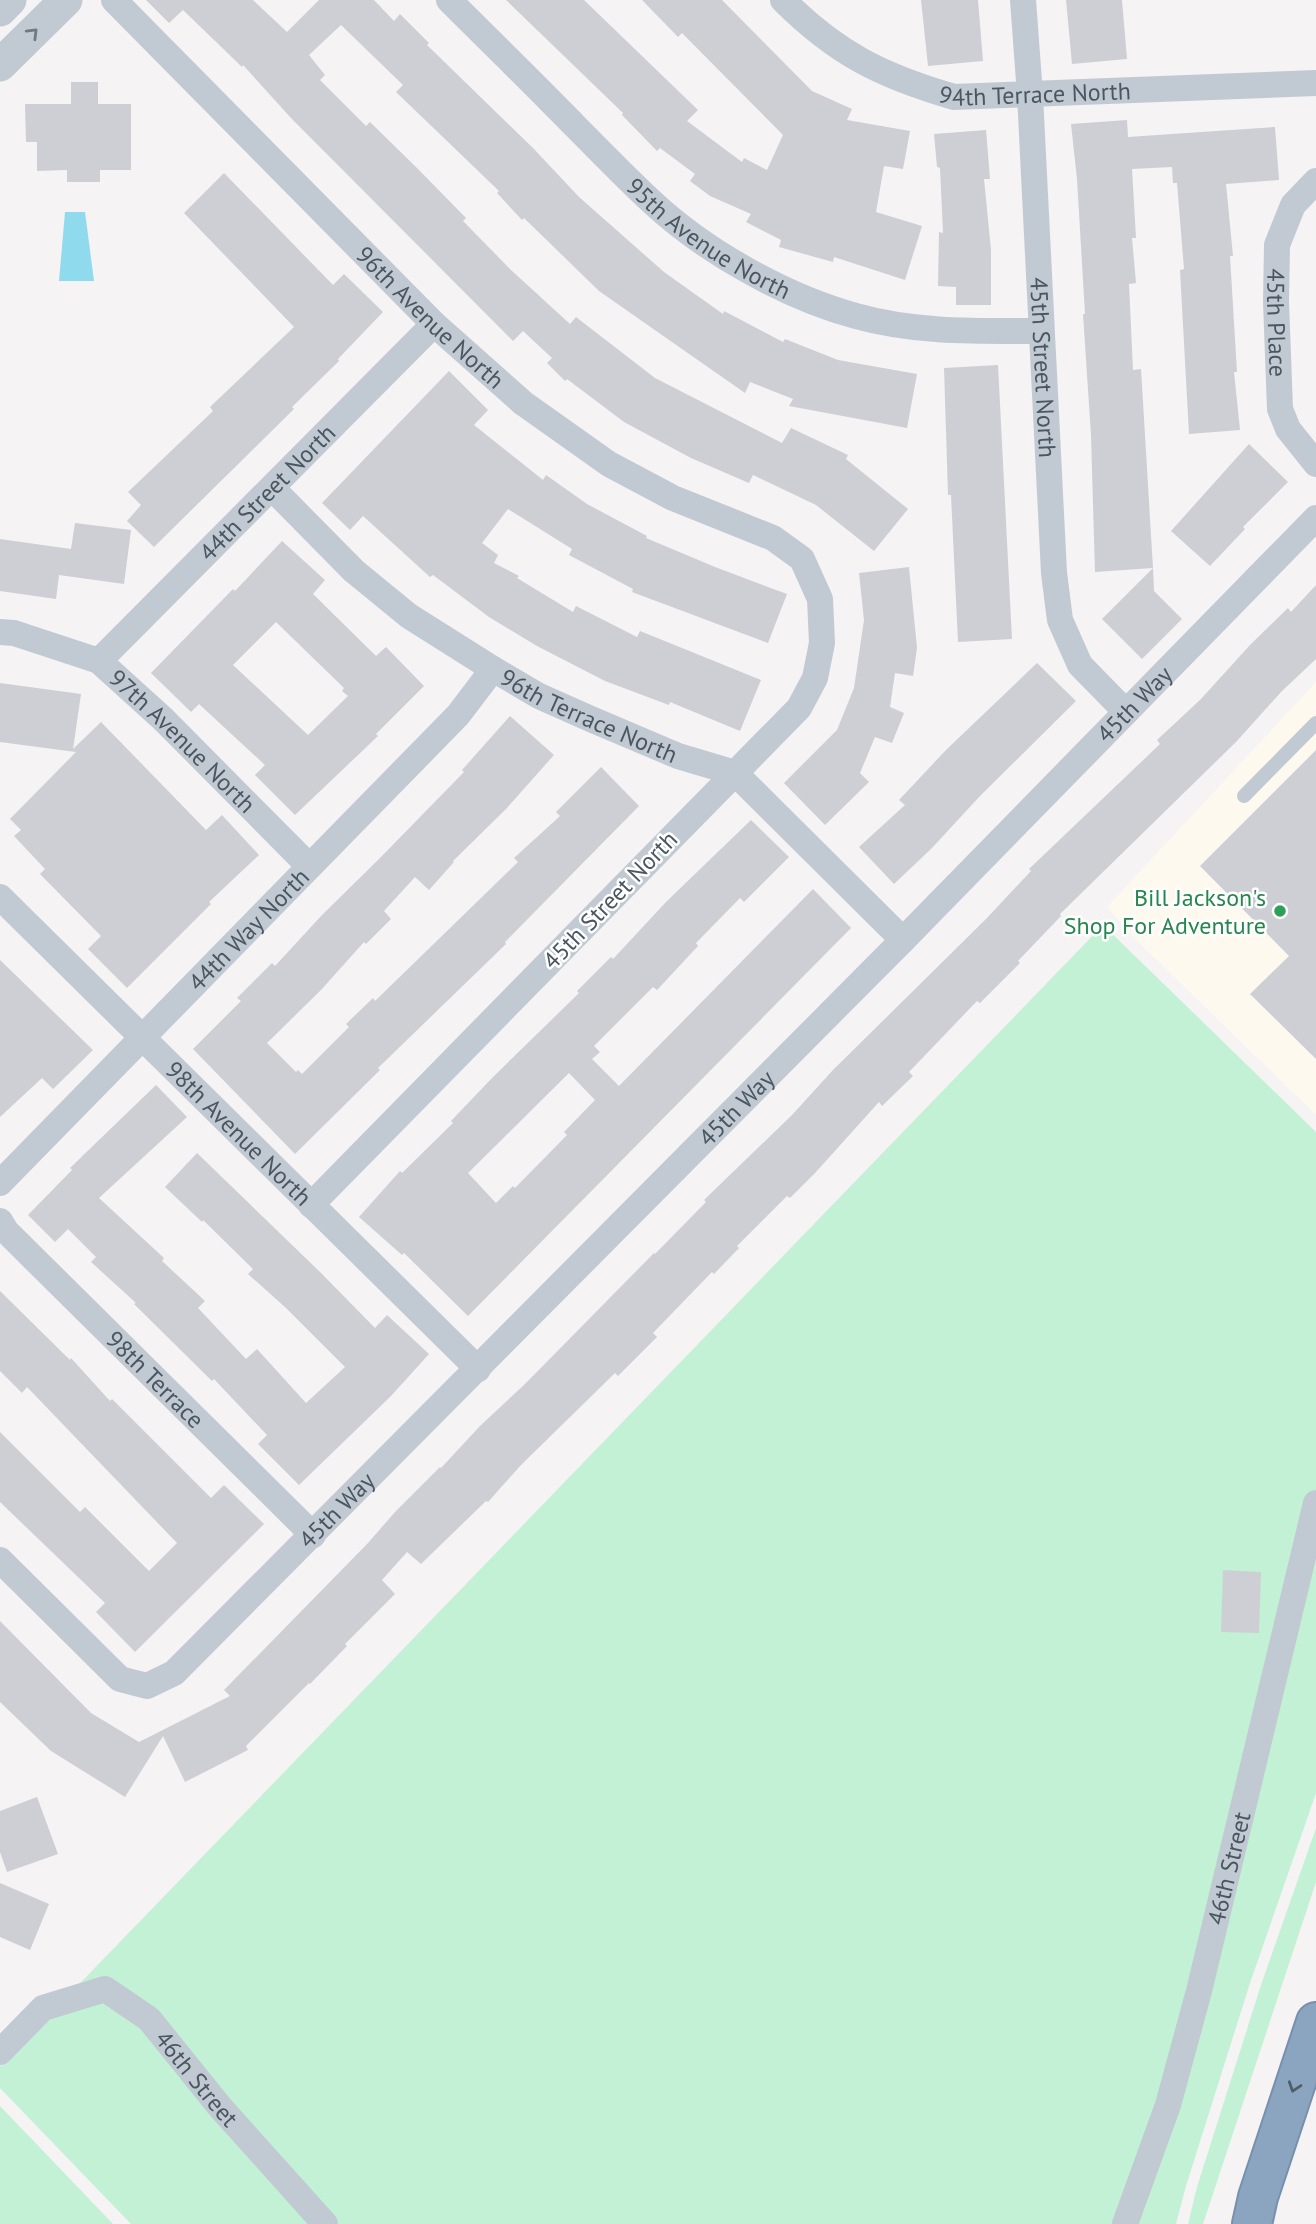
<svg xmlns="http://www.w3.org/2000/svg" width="1316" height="2224" font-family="'PT Sans',sans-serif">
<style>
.commercial{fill:#fdf9ef}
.green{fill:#c3f1d5}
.water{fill:#90daee}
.building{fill:#cdcfd5;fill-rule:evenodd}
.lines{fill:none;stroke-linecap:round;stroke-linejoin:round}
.motorway-casing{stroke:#7690ad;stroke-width:42}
.service{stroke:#c1cad2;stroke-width:14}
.minor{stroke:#c1cad2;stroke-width:26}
.tertiary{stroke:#c1cad2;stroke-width:33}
.motorway{stroke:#8ba5c1;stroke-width:38}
.oneway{stroke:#6e7983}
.oneway2{stroke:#505e6b}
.leisure-dot{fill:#2e9e5b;stroke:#fff;stroke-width:2.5}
.labels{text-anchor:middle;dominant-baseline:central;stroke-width:5;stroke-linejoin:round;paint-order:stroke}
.street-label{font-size:24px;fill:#4a5661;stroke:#fff}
.leisure-label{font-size:24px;fill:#27864d;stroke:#fff;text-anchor:end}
</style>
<rect width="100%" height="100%" fill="#f5f3f3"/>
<polygon class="commercial" points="1316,682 1316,1115 1134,938 1107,907"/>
<g class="green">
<polygon points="1103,925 1316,1132 1316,1793 1250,1983 1186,2186 1176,2224 131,2224 0,2088 0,2066"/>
<polygon points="1316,1828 1316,1882 1203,2224 1188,2224 1197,2187 1261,1985"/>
<polygon points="0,2106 113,2224 0,2224"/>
</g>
<polygon class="water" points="65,212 85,212 94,281 59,281"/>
<g class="building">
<polygon points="146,0 253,0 287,32 319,0 374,0 394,21 400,14 429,43 427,45 534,149 579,197 664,272 723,314 724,311 783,342 785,339 838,360 917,374 907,428 789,406 793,399 750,382 745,393 599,291 524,218 522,220 497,193 499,191 396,92 403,85 341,25 309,55 325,75 320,80 366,126 370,122 418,169 466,218 463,221 511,270 570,324 576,317 655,378 782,443 791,428 848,455 846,459 908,509 874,551 816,505 753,475 749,483 691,458 624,422 567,379 565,381 547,363 552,358 523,331 513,341 291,118 243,65 242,67 183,10 169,23"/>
<polygon points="506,0 584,0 698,110 687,121 742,162 744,158 767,170 783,135 682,33 678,37 642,0 722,0 812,91 852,109 847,120 910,131 903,169 884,166 876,212 922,226 905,280 834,257 833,262 779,247 781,240 746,222 751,214 710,196 690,181 695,174 660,148 657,151 622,115 623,113"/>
<polygon points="921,0 978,0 983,61 928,66"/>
<polygon points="1066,0 1122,0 1127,59 1072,64"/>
<polygon points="71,82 98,82 98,104 131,104 131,170 100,170 100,182 67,182 67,170 37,171 37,142 26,142 25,104 71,104"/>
<polygon points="1127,120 1128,137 1275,127 1279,180 1226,184 1233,256 1230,256 1237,372 1234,372 1240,430 1189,434 1180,270 1184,269 1177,183 1173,183 1172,167 1132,169 1136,238 1132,238 1136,283 1129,284 1133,370 1141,369 1153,568 1095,572 1091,435 1083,314 1085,314 1077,179 1071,124"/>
<polygon points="986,130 990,179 984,179 991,250 991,305 956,305 956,287 938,286 939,232 943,233 940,168 937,167 934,134"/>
<polygon points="224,173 333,285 344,274 383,312 338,359 339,361 292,407 294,409 154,547 127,521 141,505 128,492 213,411 210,407 294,327 184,213"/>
<polygon points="998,365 1012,639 958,642 951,495 948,495 944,368"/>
<polygon points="449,371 488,410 474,425 543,480 546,475 587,504 647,536 646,538 715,567 787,594 768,643 632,592 633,589 569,555 572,549 508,509 482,543 498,555 494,563 519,576 517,578 573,612 576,606 637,637 640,631 761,680 740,731 670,702 669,705 605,681 537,646 489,617 433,575 430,577 363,516 350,530 322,503"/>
<polygon points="1249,444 1288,482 1243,527 1245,529 1210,566 1171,531"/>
<polygon points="75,523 131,530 124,584 59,575 56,599 0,591 0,539 71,549"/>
<path d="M282,541L325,580L313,594L376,656L386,647L424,686L376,734L378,736L295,815L255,775L265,765L199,704L191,712L151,673L233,589L235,591ZM276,622L344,688L342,691L348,696L308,735L233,665Z"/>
<polygon points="909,567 917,648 913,676 895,673 890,707 904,713 892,743 875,737 860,773 869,782 825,825 784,783 837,730 854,688 864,620 859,573"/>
<polygon points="1153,568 1154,591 1182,619 1142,659 1102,619"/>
<polygon points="1316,585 1316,659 1282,691 1236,742 1060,914 1061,916 1018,961 1020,963 980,1003 977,1001 909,1072 913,1076 882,1106 879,1102 815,1173 790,1198 787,1196 737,1246 739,1248 714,1274 712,1272 653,1333 657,1337 618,1376 615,1373 521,1465 488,1502 486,1501 421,1564 407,1552 382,1580 395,1594 345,1644 347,1646 310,1684 309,1683 246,1746 248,1750 185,1782 163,1736 125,1797 51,1751 0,1702 0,1621 91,1713 139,1742 230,1696 224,1690 368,1543 395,1512 440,1467 441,1468 480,1426 525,1384 654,1253 655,1254 706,1202 704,1200 792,1115 833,1070 986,919 1031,871 1029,869 1160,744 1157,740 1201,699 1250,645 1288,608 1291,612"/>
<polygon points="1037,663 1076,701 980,796 932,848 894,884 859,847 905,805 899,800 946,750"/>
<polygon points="0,683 81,694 73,749 101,722 206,830 222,815 259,855 209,902 211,904 127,988 88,949 101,936 40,874 45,869 14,836 21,830 10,819 76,752 0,742"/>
<polygon points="510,716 554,755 506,809 453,861 454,862 429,890 415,877 384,911 391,919 366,944 364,942 321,990 267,1043 296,1072 298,1070 302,1074 349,1027 346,1024 373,998 375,1001 518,862 514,858 560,816 556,812 601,767 639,806 505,942 506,944 378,1068 380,1070 295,1154 193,1049 241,1001 237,998 272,963 275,966 322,915 379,859 464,772 462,770"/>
<polygon points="1316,750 1316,1059 1250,994 1289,956 1200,866"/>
<path d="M751,820L789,857L744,902L740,898L696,943L698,946L657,990L653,987L594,1046L600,1052L592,1059L619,1086L813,889L851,928L468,1316L404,1253L402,1255L359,1217L400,1171L402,1173L453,1123L451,1121L492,1078L579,993L577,991L611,957L613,959L666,902ZM569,1073L595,1100L564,1132L567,1135L515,1188L513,1186L496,1203L468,1173Z"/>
<polygon points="0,960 93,1050 53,1089 42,1078 0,1117"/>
<polygon points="156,1085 187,1117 99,1198 164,1258 162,1261 205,1301 198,1308 246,1359 257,1349 306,1403 345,1367 286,1308 248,1274 253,1269 203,1220 202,1222 165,1187 197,1153 320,1272 375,1328 387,1315 429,1354 391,1396 299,1485 258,1444 267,1435 214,1379 212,1381 134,1304 136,1303 91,1262 96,1257 68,1229 55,1242 28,1215 72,1170 70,1168"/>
<polygon points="0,1291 70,1360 71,1358 110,1401 112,1399 211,1498 224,1485 264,1524 135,1652 96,1612 105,1603 0,1502 0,1432 80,1512 85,1507 149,1571 177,1543 27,1387 22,1393 0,1371"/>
<polygon points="1223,1570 1261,1572 1259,1633 1221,1632"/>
<polygon points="37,1797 58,1854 7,1872 0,1852 0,1811"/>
<polygon points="0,1883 49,1904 30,1950 0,1937"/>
</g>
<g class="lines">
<g class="motorway-casing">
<polyline id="motorway" points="1252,2224 1258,2197 1316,2022"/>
</g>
<polyline class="service" points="1244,796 1316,723"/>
<g class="minor">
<path id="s1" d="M114,0L434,324L523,403L609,464L673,498L773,538L802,559L820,599L822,643L815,678L799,708L311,1205"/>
<path id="s2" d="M449,0C492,43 535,85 577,128C602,153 627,179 653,203C706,252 786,297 856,316C916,333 979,331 1041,331"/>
<path id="s3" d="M783,0C837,54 882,76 954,97L1316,83"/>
<path id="s4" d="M1023,0L1030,95L1054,573L1060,620L1080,665L1126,712"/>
<path id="s5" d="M1316,181L1293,205L1277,245L1276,302L1280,409L1288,429L1316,464"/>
<path id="s6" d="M272,488L354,571L409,616L493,669L539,696L593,720L678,756L735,773L903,940"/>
<path id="s7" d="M0,632L14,633L99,661L163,719L309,866"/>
<path id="s8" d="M99,661L434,324"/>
<path id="s9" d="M0,897L478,1369"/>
<path id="s10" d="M0,1183L458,715L493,669"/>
<path id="s11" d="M0,1221L6,1231L313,1535"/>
<path id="s12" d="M0,1560L120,1679L147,1686L174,1673L903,940L1316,518"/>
<path id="s13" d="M0,2052L43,2008L105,1989L149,2019L220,2107L325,2224"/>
<path id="s14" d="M1125,2224L1168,2105L1199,1991L1316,1503"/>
</g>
<g class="tertiary">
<polyline points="0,10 10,0"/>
<polyline points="0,65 66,0"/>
</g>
<use href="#motorway" class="motorway"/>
</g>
<defs><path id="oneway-chevron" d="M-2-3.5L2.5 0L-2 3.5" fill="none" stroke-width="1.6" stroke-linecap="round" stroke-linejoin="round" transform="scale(1.75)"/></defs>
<use class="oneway" href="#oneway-chevron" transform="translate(33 33) rotate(-45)"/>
<use class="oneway2" href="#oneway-chevron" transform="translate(1294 2087) rotate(108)"/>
<circle class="leisure-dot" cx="1280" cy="911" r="7"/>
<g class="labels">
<g class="street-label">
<text stroke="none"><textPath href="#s3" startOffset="280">94th Terrace North</textPath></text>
<text stroke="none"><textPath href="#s2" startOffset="354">95th Avenue North</textPath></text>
<text stroke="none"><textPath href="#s1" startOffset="448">96th Avenue North</textPath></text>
<text stroke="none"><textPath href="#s5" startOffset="154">45th Place</textPath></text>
<text stroke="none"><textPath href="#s4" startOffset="368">45th Street North</textPath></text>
<text stroke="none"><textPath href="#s8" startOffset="238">44th Street North</textPath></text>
<text stroke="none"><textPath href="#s12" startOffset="1591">45th Way</textPath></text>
<text stroke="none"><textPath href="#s6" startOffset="394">96th Terrace North</textPath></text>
<text stroke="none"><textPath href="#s7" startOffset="219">97th Avenue North</textPath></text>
<text transform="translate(610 900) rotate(-46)">45th Street North</text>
<text stroke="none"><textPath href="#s10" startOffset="355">44th Way North</textPath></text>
<text stroke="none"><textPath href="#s12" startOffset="1024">45th Way</textPath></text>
<text stroke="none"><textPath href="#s9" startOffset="336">98th Avenue North</textPath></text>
<text stroke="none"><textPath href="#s11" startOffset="222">98th Terrace</textPath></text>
<text stroke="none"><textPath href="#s12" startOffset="457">45th Way</textPath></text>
<text stroke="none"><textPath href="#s14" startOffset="371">46th Street</textPath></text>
<text stroke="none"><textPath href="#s13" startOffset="256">46th Street</textPath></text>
</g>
<g class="leisure-label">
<text x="1266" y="897">Bill Jackson's<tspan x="1266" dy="28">Shop For Adventure</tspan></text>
</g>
</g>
</svg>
